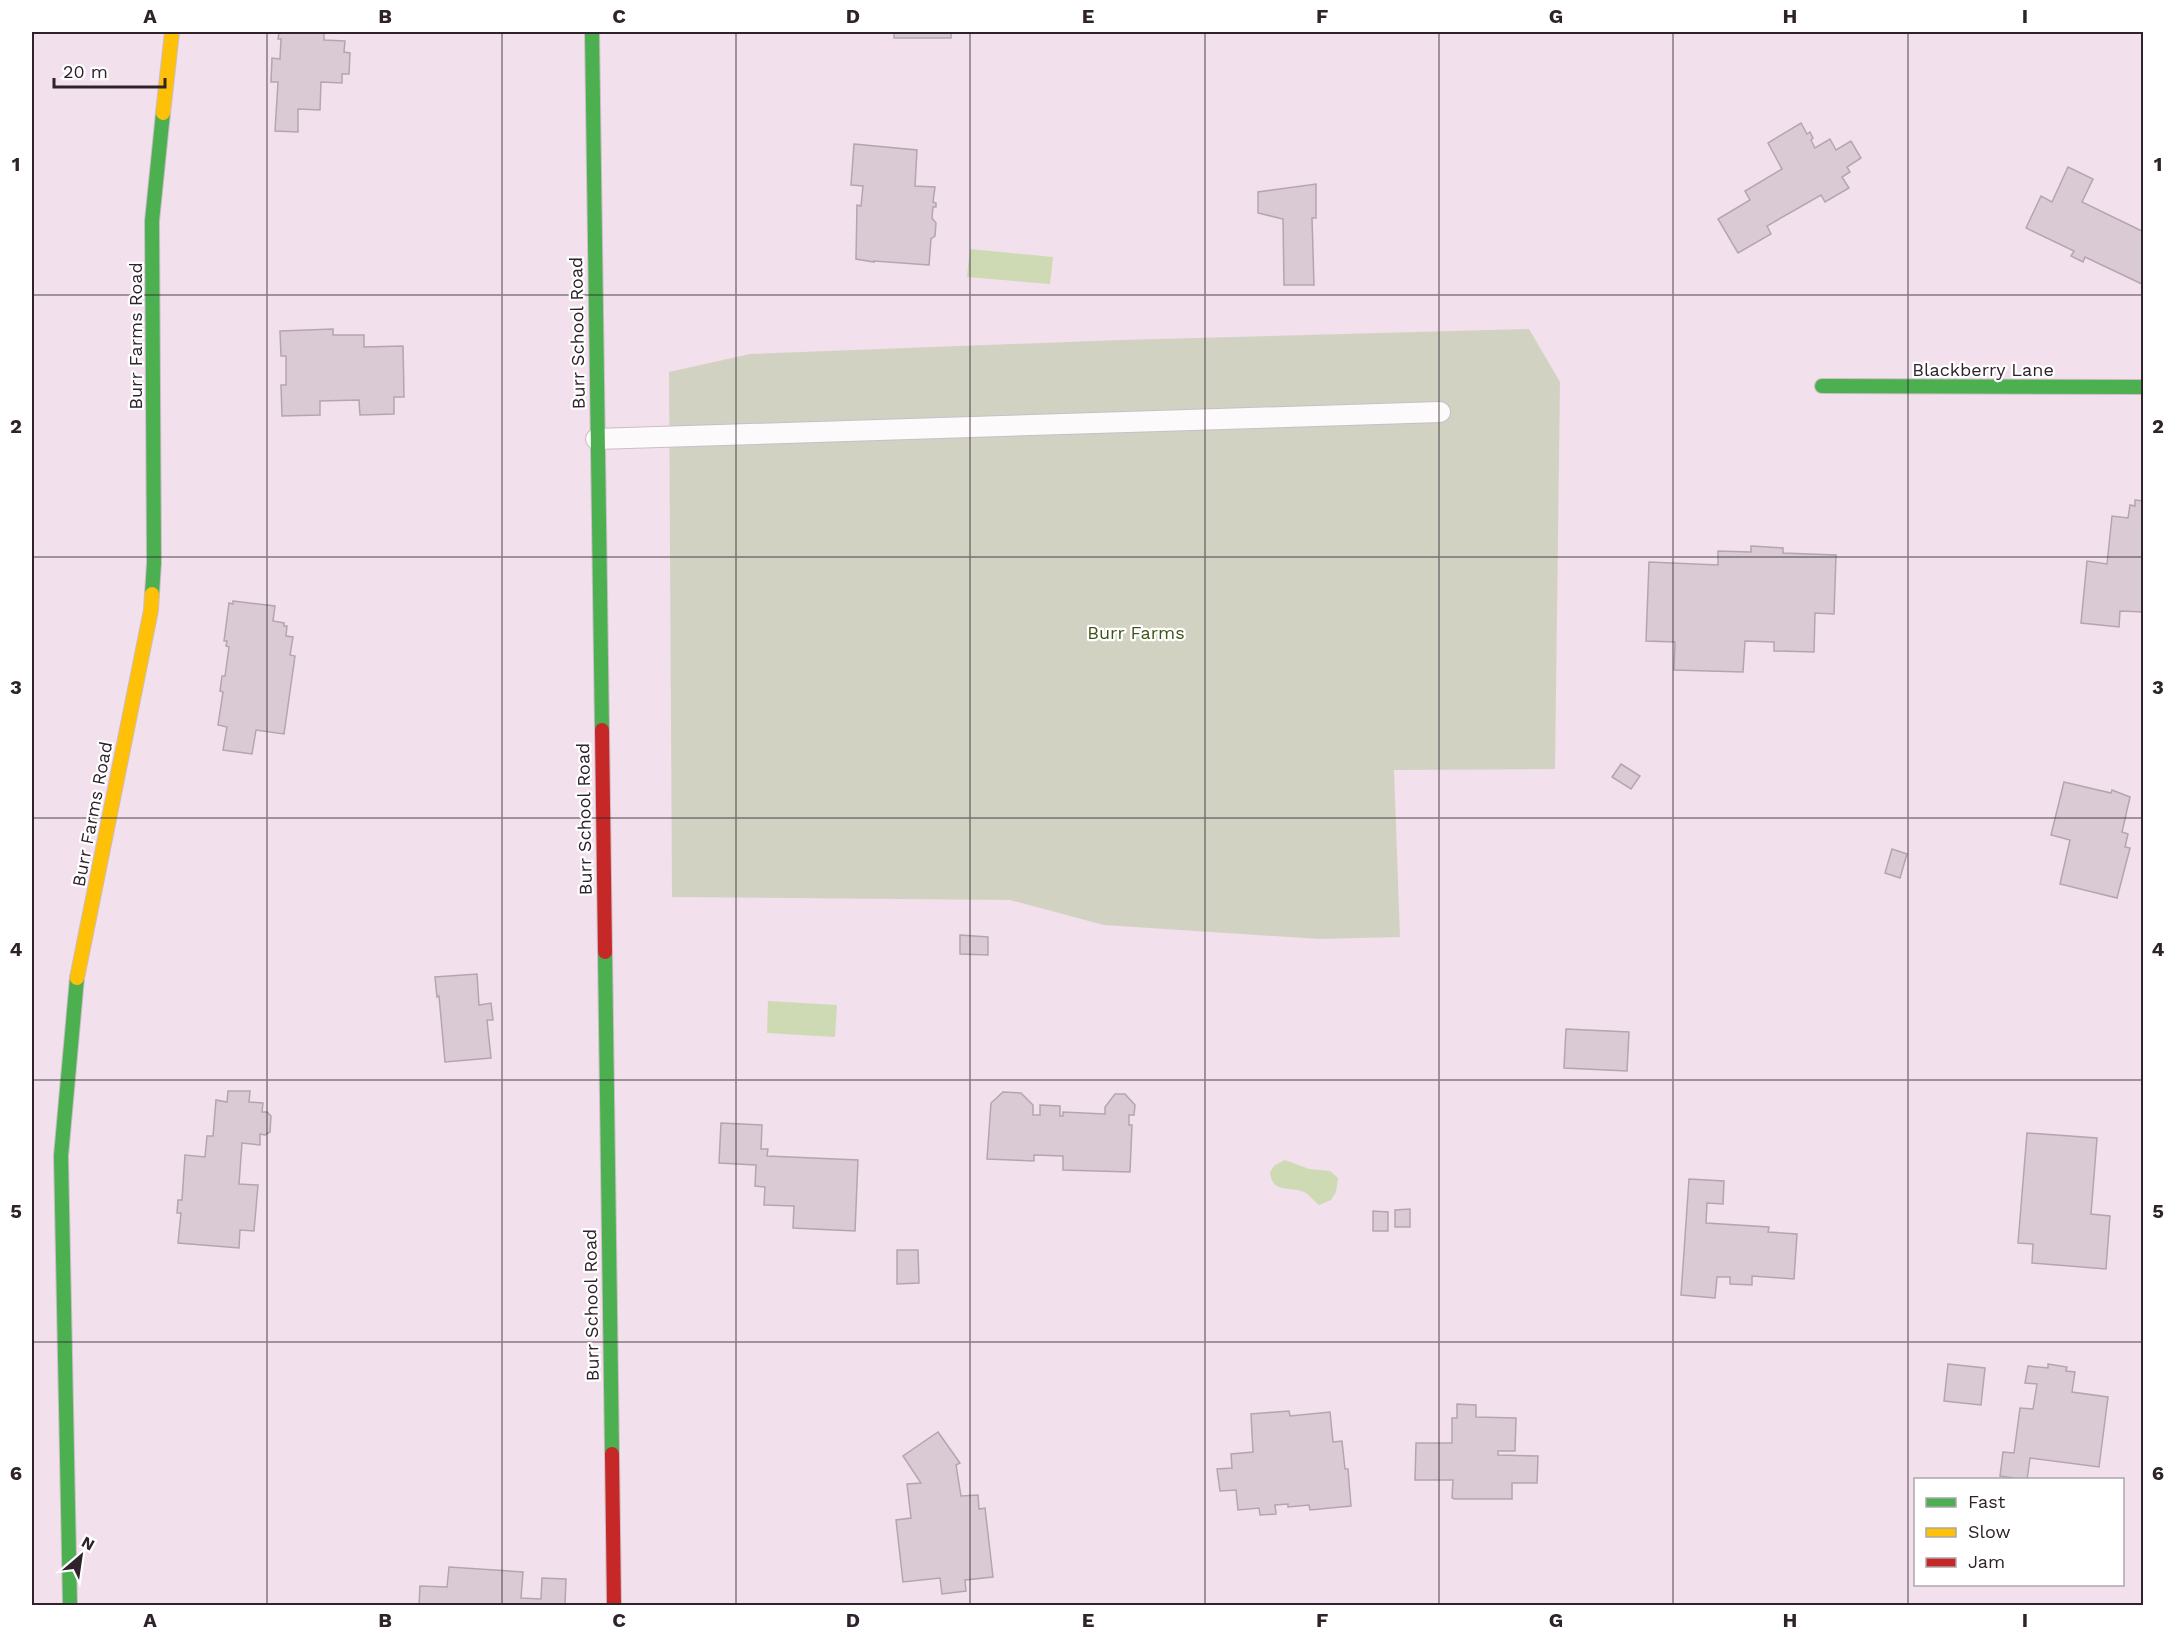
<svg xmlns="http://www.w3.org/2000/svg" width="2175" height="1637" font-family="'Work Sans',sans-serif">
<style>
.green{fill:#d2d2c3}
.water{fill:#cedab4}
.building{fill:#d9cad4;stroke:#b3a6af;stroke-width:1.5}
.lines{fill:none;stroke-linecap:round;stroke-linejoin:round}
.lane-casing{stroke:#ccbdc7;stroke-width:22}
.fast-casing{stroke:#ccbdc7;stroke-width:16}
.slow-casing{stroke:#ccbdc7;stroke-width:16}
.jam-casing{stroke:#ccbdc7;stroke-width:16}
.lane{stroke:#fdfafc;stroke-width:20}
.fast{stroke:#4caf50;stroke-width:14}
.slow{stroke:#ffc107;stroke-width:14}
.jam{stroke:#c62828;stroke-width:14}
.grid{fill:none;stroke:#2e222b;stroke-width:1.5;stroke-opacity:0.55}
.labels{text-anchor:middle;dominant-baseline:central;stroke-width:4.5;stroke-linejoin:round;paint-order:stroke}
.street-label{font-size:18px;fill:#2e222b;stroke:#fff}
.park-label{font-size:18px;fill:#3f5416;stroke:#fff}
.neatline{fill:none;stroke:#2e222b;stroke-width:2}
.grid-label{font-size:20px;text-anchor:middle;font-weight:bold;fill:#2e222b}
</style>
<rect width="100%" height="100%" fill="#f2e0ec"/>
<polygon class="green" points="1529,329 1560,382 1555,769 1394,770 1400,937 1320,939 1104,925 1010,900 672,897 669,372 750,354 1120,340"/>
<g class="water">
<polygon points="970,249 1053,257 1050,284 967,277"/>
<polygon points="768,1001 837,1005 835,1037 767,1033"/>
<path d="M1285,1160L1309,1169L1330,1171L1338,1178L1336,1192L1331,1200L1319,1205C1314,1201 1310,1195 1304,1192C1290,1186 1272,1194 1270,1172L1275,1165Z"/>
</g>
<g class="building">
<polygon points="279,32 324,32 324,40 345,41 344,52 350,53 349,74 342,74 342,83 321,82 320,110 298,109 298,132 275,131 278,82 271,82 272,58 280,59 281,39 278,39"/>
<rect x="894" y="32" width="57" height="6"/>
<polygon points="1801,123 1807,134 1810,132 1813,138 1811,140 1815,148 1830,139 1836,150 1851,141 1861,158 1847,167 1850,172 1842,177 1849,188 1825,202 1821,195 1767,226 1771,234 1738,253 1718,219 1750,200 1745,191 1782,169 1768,143"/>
<polygon points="854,144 917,150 915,186 935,187 933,202 936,203 936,207 933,207 932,218 936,223 935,236 931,239 929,265 874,261 874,262 856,259 857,205 861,206 863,186 851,185"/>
<polygon points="2068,167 2093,179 2082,202 2144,232 2144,285 2085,257 2083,262 2071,256 2074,251 2026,228 2041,196 2052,202"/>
<polygon points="1316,184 1316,218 1312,218 1314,285 1284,285 1283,219 1258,213 1258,192"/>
<polygon points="333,329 333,335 364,335 364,347 403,346 404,397 394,397 394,414 360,415 359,400 320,401 320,415 282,416 281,385 286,385 286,356 281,356 280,331"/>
<polygon points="2135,500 2144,501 2144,612 2120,611 2119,627 2081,623 2087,561 2107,564 2112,516 2128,518 2130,505 2135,506"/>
<polygon points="1751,546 1783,548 1783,553 1836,555 1834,614 1815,613 1814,652 1774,651 1774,642 1745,641 1743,672 1674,670 1675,642 1646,641 1649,562 1718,565 1718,551 1751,552"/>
<polygon points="233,601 275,606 273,621 284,623 284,626 287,626 286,636 293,637 290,655 295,656 284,734 256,730 252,754 223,750 227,727 218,725 223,692 220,691 222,676 225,676 229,647 226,646 227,641 224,641 229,603 233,604"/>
<polygon points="1621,764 1640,776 1631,789 1612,777"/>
<polygon points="2064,782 2111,793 2112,790 2130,797 2122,832 2128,834 2125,847 2130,848 2117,898 2060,884 2070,840 2051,835"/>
<polygon points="1892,849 1907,854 1900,878 1885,873"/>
<polygon points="960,935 988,937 988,955 960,954"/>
<polygon points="477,974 479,1005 491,1003 493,1020 487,1020 491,1058 445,1062 439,996 437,997 435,977"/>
<polygon points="1566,1029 1629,1032 1627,1071 1564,1068"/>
<polygon points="228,1091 250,1091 249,1102 263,1103 262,1112 267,1112 271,1116 270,1132 265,1135 260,1134 260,1145 242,1143 239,1184 258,1185 254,1231 240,1230 239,1248 178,1243 181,1213 177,1213 178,1200 182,1200 185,1155 205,1157 207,1136 213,1136 216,1100 227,1102"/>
<polygon points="1003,1092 1021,1093 1033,1105 1033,1115 1040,1115 1040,1105 1060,1106 1060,1116 1063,1116 1063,1112 1105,1114 1105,1107 1115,1094 1125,1094 1135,1105 1134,1115 1129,1115 1129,1125 1132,1125 1130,1172 1063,1170 1063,1156 1034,1155 1034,1161 987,1159 991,1103"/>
<polygon points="721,1123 762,1125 761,1149 768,1149 767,1156 858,1160 855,1231 793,1228 794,1206 764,1205 765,1187 755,1186 756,1165 719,1163"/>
<polygon points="2027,1133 2097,1138 2091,1214 2110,1216 2106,1269 2032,1263 2033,1244 2018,1243"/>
<polygon points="1689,1179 1724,1181 1723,1204 1707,1203 1706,1223 1769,1227 1768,1232 1797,1234 1794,1279 1752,1276 1752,1285 1730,1284 1730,1277 1717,1277 1715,1298 1681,1295"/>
<polygon points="1410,1209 1410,1227 1395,1227 1395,1210"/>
<polygon points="1373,1211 1388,1212 1388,1231 1373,1231"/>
<polygon points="897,1250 918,1250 919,1283 897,1284"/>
<polygon points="1948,1364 1985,1368 1981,1405 1944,1401"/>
<polygon points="2048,1364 2067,1367 2066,1371 2075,1372 2072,1392 2108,1397 2099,1467 2030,1458 2027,1480 2000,1476 2003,1452 2014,1453 2020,1408 2033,1409 2037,1384 2025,1383 2028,1366 2048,1368"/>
<polygon points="1457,1404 1476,1405 1476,1417 1516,1418 1515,1451 1498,1451 1498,1455 1538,1456 1537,1483 1512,1483 1512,1499 1455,1499 1452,1498 1453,1480 1415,1480 1416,1443 1452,1443 1452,1418 1457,1418"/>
<polygon points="1289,1411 1290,1416 1330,1412 1333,1442 1342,1441 1345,1469 1348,1469 1351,1506 1310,1510 1309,1505 1288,1507 1288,1504 1275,1505 1276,1514 1260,1515 1259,1508 1238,1510 1236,1490 1220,1491 1217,1469 1232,1468 1231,1454 1253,1452 1251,1414"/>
<polygon points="938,1432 960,1463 956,1465 961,1496 978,1495 979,1509 985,1508 993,1577 965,1580 966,1591 942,1594 940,1578 903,1582 896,1520 911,1518 907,1484 921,1483 903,1456"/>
<polygon points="449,1567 523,1572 521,1598 541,1599 542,1578 566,1579 565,1606 419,1606 420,1586 447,1587"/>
</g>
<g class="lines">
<g class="lane-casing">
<polyline id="lane" points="596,439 1440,412"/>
</g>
<g class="fast-casing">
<g id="fast">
<polyline points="592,32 602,730"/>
<polyline points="1822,386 2144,387"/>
<polyline points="152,594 154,563 152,221 163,113"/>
<polyline points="605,952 612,1454"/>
<polyline points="70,1606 61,1156 77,978"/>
</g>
</g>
<g class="slow-casing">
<g id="slow">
<polyline points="163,113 172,32"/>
<polyline points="77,978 151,610 152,594"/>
</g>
</g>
<g class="jam-casing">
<g id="jam">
<polyline points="602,730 605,952"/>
<polyline points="612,1454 614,1606"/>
</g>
</g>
<use href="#lane" class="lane"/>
<use href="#fast" class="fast"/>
<use href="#slow" class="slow"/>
<use href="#jam" class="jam"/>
</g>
<path class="grid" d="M267,32V1606M502,32V1606M736,32V1606M970,32V1606M1205,32V1606M1439,32V1606M1673,32V1606M1908,32V1606M32,295H2144M32,557H2144M32,818H2144M32,1080H2144M32,1342H2144"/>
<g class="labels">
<g class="street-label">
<text transform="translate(577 333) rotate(-91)">Burr School Road</text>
<text transform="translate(135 336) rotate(-90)">Burr Farms Road</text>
<text x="1983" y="369">Blackberry Lane</text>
<text transform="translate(92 814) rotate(-79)">Burr Farms Road</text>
<text transform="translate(584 819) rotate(-91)">Burr School Road</text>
<text transform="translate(591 1305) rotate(-91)">Burr School Road</text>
</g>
<g class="park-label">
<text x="1136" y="632">Burr Farms</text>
</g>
</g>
<rect width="2175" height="1637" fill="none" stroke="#ffffff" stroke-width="66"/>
<rect x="1914" y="1478" width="210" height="108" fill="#ffffff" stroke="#aba7aa" stroke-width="1.5"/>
<rect x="1926" y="1498" width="30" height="9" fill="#4caf50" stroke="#aba7aa" stroke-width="1.5"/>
<text x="1968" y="1508" font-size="18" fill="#2e222b">Fast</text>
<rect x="1926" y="1528" width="30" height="9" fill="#ffc107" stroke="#aba7aa" stroke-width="1.5"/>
<text x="1968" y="1538" font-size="18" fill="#2e222b">Slow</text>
<rect x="1926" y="1558" width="30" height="9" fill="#c62828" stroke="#aba7aa" stroke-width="1.5"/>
<text x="1968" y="1568" font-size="18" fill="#2e222b">Jam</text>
<g transform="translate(81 1556) rotate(29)" stroke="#ffffff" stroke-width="4.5" paint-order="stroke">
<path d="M0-4.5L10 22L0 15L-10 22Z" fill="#2e222b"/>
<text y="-9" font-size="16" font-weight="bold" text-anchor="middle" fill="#2e222b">N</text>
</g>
<path d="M54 78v9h111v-9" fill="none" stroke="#2e222b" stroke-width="3"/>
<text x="63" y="78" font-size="18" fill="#2e222b" stroke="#ffffff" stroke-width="4.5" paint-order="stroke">20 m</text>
<rect x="33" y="33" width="2109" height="1571" class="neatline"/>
<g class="grid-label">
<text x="150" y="23">A</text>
<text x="385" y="23">B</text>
<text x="619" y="23">C</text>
<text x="853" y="23">D</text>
<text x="1088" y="23">E</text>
<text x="1322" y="23">F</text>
<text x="1556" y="23">G</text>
<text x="1790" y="23">H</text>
<text x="2025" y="23">I</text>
<text x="16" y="171">1</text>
<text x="2158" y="171">1</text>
<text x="16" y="433">2</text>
<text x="2158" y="433">2</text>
<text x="16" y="694">3</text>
<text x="2158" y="694">3</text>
<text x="16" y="956">4</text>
<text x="2158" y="956">4</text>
<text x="16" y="1218">5</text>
<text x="2158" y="1218">5</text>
<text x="16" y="1480">6</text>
<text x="2158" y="1480">6</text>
<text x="150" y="1627">A</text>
<text x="385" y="1627">B</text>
<text x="619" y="1627">C</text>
<text x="853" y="1627">D</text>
<text x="1088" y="1627">E</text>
<text x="1322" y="1627">F</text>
<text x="1556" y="1627">G</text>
<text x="1790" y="1627">H</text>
<text x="2025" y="1627">I</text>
</g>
</svg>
